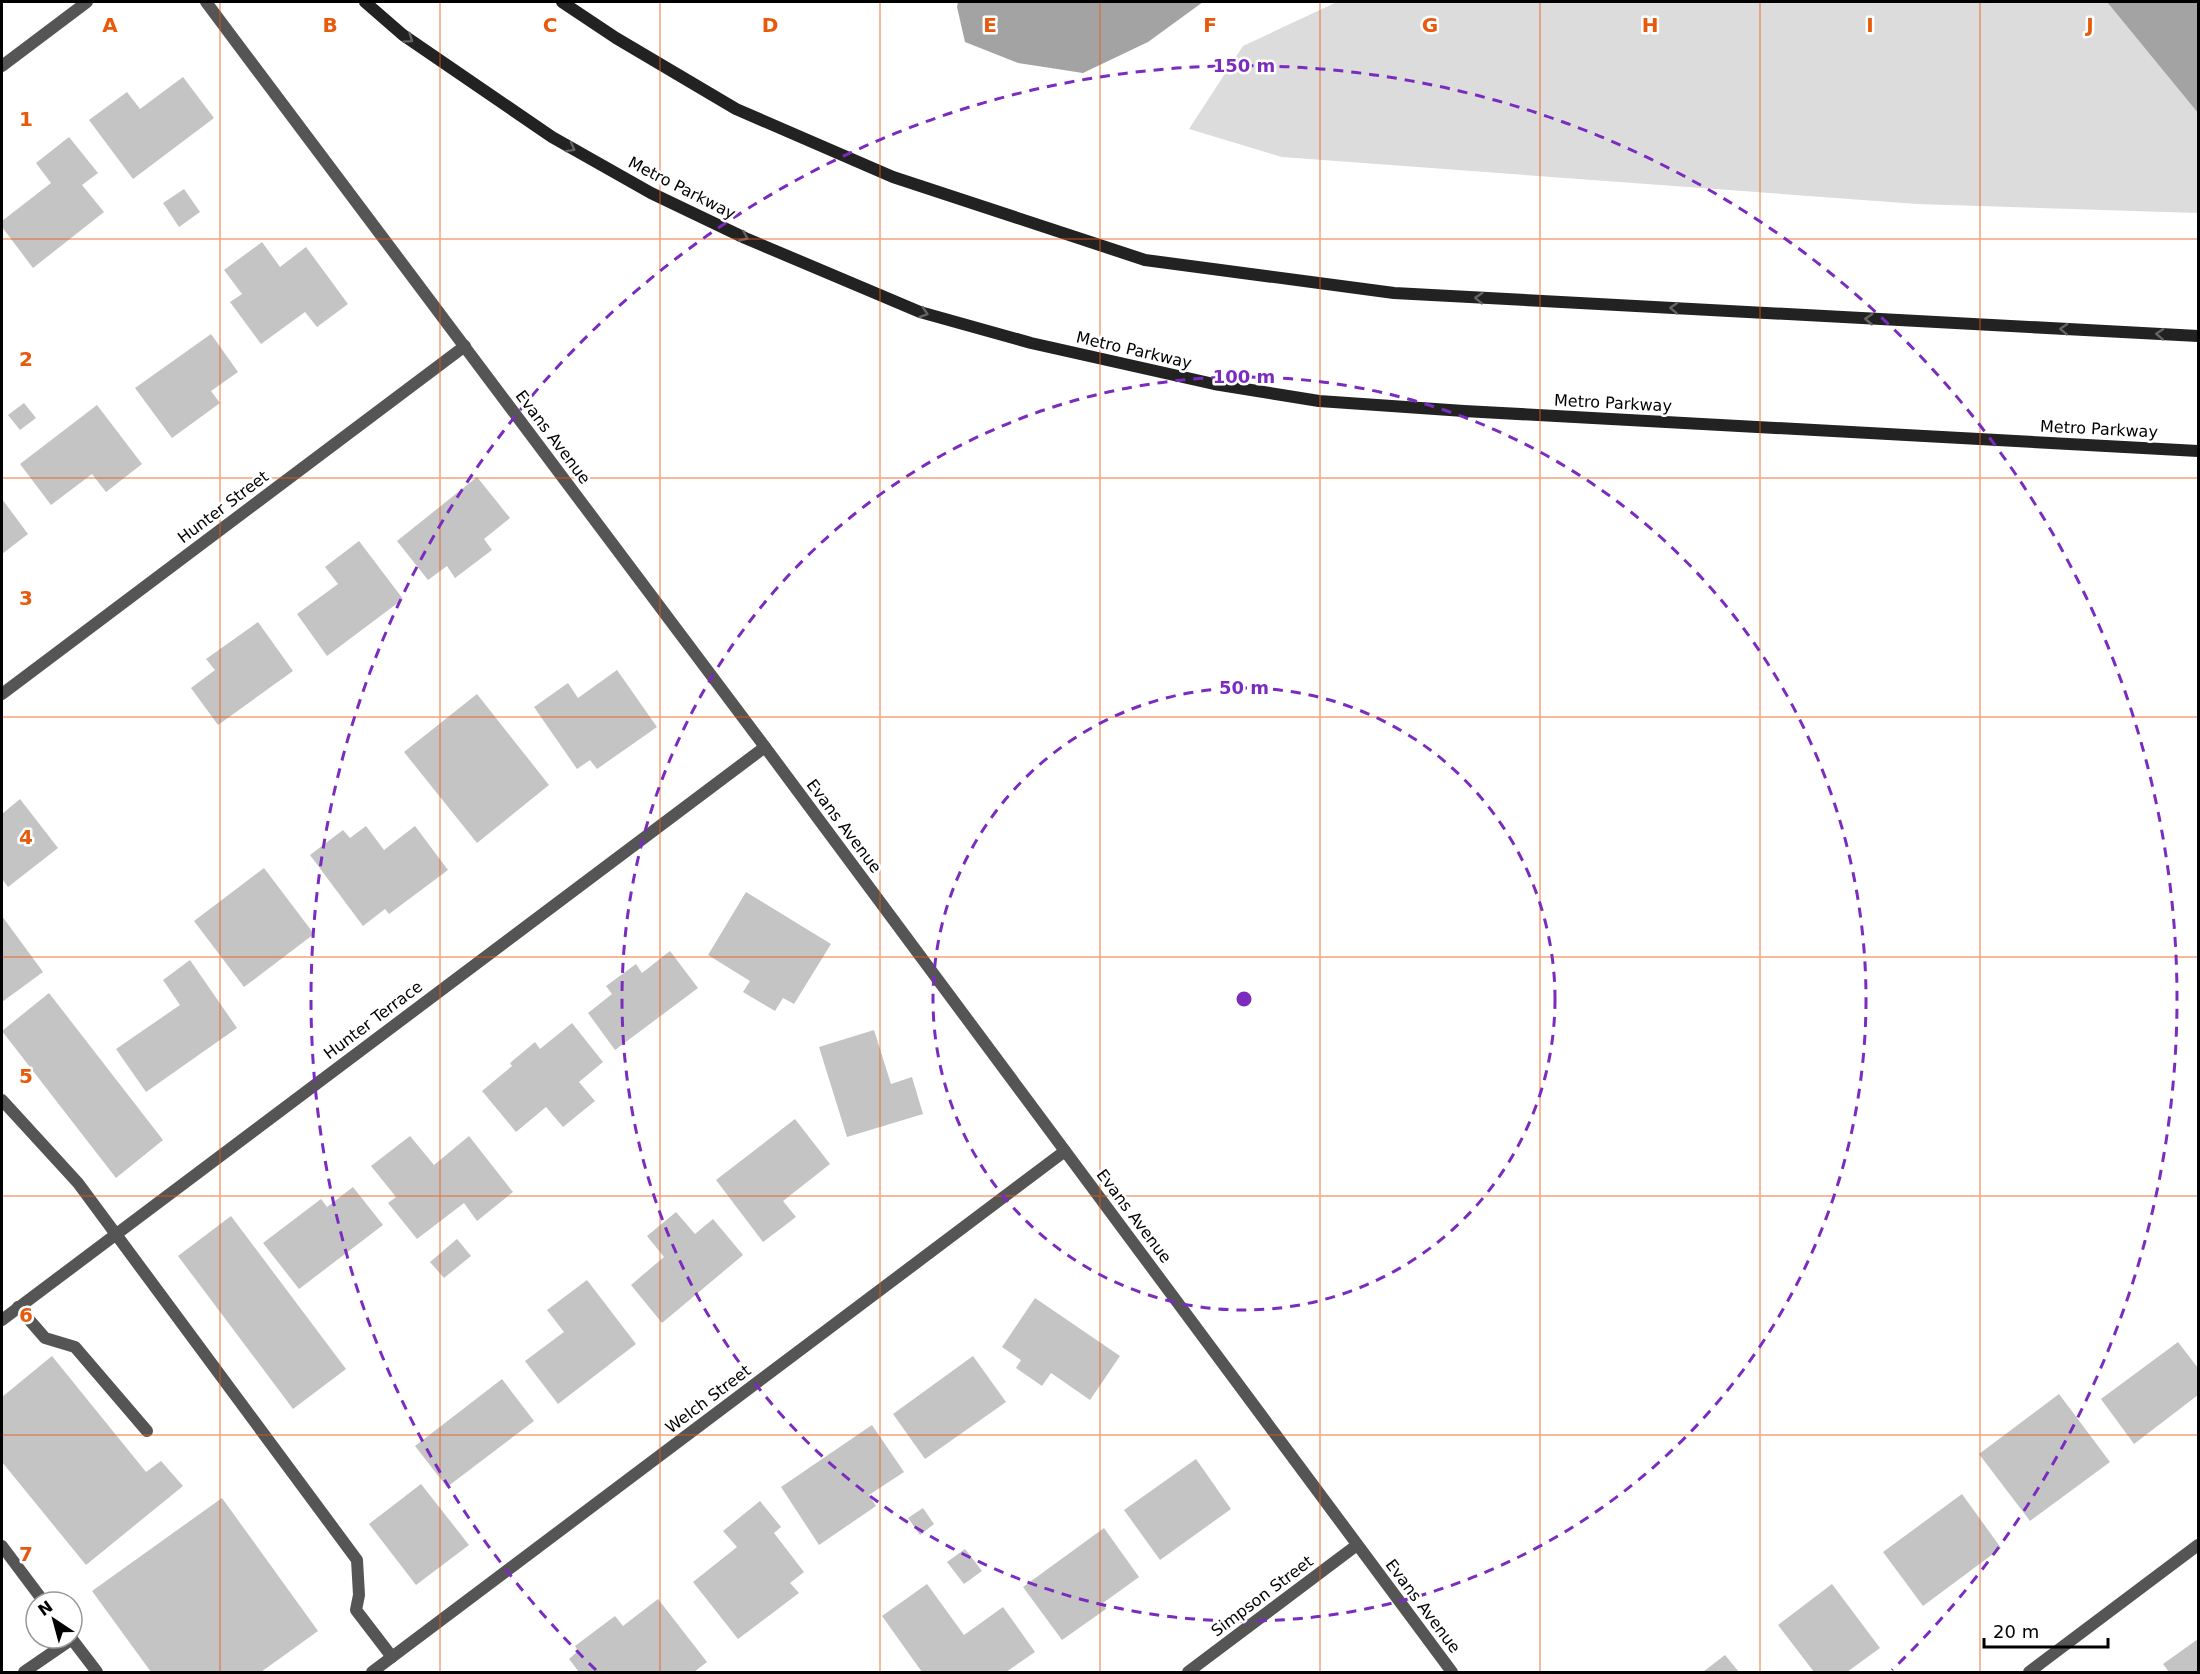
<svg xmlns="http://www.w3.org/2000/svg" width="2200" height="1674" font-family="'DejaVu Sans',sans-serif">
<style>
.green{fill:#dcdcdc}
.water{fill:#a3a3a3}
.building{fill:#c4c4c4}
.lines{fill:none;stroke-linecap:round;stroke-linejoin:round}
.service{stroke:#555;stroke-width:12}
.minor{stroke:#555;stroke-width:12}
.secondary{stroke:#222;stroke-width:12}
.oneway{stroke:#646464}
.grid{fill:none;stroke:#e8590c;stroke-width:1.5;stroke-opacity:0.55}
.ring{fill:none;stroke:#7b2cbf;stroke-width:3;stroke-dasharray:10 8}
.labels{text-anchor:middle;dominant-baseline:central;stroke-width:5;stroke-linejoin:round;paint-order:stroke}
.street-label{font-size:16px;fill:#000;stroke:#fff}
.grid-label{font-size:20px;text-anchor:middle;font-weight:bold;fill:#e8590c;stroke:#fff;stroke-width:5;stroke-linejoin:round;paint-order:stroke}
.centre{fill:#7b2cbf;stroke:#fff;stroke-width:3}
.ring-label{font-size:18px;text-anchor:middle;font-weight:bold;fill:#7b2cbf;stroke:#fff;stroke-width:5;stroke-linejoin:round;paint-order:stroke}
</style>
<rect width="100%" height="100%" fill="#fff"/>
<polygon class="green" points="1337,2 2107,2 2198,113 2198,213 1917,204 1282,157 1189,129 1243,46"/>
<g class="water">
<polygon points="958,2 1203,2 1148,42 1083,73 1018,63 965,42 957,7"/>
<polygon points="2107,2 2198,2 2198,113"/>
</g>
<g class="building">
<polygon points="183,77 214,118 133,179 89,120 127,92 140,109"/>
<polygon points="69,137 98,173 82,185 104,212 33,268 2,227 2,221 51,183 36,163"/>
<polygon points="184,189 200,212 179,227 163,203"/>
<polygon points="262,242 280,267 306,247 348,304 317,327 305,312 261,344 230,302 242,294 224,270"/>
<polygon points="211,334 238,372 211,391 220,403 172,438 135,388"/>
<polygon points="24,403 36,418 20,430 8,415"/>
<polygon points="97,405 142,464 106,492 92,474 51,505 20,464"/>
<polygon points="477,477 510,518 484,539 492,550 455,578 447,566 428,580 397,541"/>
<polygon points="2,499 28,534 2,554"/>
<polygon points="359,541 403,599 327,656 297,614 338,584 325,567"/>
<polygon points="258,622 293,671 218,725 191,688 215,670 206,659"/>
<polygon points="617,670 657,727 597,769 590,760 577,769 534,707 568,683 578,698"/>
<polygon points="477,694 549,785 477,843 404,752"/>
<polygon points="20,799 58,848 8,887 2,879 2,814"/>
<polygon points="366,826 384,850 415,826 448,870 389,914 385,909 363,926 310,855 343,830 350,838"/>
<polygon points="264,868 314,934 244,987 194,921"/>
<polygon points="746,892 831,944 794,1004 783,998 775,1011 743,992 750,981 708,955"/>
<polygon points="2,916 43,972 2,1002"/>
<polygon points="670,951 698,988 615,1050 588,1013 612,994 606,986 636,964 642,973"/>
<polygon points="190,960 237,1028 146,1092 116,1049 180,1005 163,980"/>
<polygon points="49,993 163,1140 116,1178 2,1031"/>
<polygon points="572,1023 603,1062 579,1082 595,1101 563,1127 546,1107 516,1132 482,1091 512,1066 510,1063 535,1042 540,1049"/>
<polygon points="874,1030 891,1084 912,1077 923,1114 847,1137 819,1047"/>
<polygon points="795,1119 830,1164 783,1201 796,1217 763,1242 716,1180"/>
<polygon points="410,1136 434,1165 469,1136 513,1192 477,1221 464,1203 417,1239 388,1203 396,1197 371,1166"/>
<polygon points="353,1187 383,1225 299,1289 263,1243 321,1199 327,1207"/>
<polygon points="676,1212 695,1234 713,1219 743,1255 662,1323 631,1285 664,1257 647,1236"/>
<polygon points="231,1216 346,1369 293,1409 178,1256"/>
<polygon points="457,1239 471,1256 444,1278 430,1262"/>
<polygon points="587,1280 636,1344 558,1404 525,1361 564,1332 547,1310"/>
<polygon points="1035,1298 1120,1356 1090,1400 1051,1373 1042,1386 1016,1368 1021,1360 1002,1347"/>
<polygon points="2178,1342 2198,1368 2198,1395 2134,1444 2101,1399"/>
<polygon points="52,1356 146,1472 161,1461 183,1486 86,1565 2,1462 2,1397"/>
<polygon points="973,1356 1006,1402 925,1459 893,1414"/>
<polygon points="502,1379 534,1421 447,1487 415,1446"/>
<polygon points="2059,1394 2110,1462 2030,1521 1979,1454"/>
<polygon points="872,1425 904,1472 869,1495 876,1506 819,1545 781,1487"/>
<polygon points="1196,1459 1231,1509 1160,1560 1124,1510"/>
<polygon points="421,1484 469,1545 416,1585 369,1524"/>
<polygon points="1962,1494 2001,1548 1923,1606 1883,1552"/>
<polygon points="222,1498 318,1631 261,1672 151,1672 92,1591"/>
<polygon points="760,1501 781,1527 774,1533 804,1572 790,1583 799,1593 738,1639 693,1582 737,1547 723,1531"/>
<polygon points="923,1508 934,1524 920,1535 908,1518"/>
<polygon points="1104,1528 1139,1577 1103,1603 1106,1609 1062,1640 1023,1587"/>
<polygon points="965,1549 982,1571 964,1584 947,1562"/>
<polygon points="927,1584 964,1635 1003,1607 1035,1652 1006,1672 922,1672 882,1616"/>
<polygon points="1832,1584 1880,1648 1847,1672 1814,1672 1778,1625"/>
<polygon points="658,1599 707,1662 694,1672 579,1672 569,1659 578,1651 575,1646 615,1616 623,1626"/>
<polygon points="2198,1639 2198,1672 2169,1672 2163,1664"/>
<polygon points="1725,1655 1739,1672 1703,1672"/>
</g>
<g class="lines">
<g class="service">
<polyline points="2,1100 78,1183 357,1560 359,1595 356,1610 392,1657"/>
<polyline points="18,1307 45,1338 75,1347 147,1431"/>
<polyline points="2,1546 44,1602"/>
<polyline points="71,1638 97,1672"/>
<polyline points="24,1672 72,1639"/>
</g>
<g class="minor">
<polyline points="206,2 765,747 1452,1672"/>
<polyline points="2,66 87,2"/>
<polyline points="2,694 465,346"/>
<polyline points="2,1320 765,747"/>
<polyline points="372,1672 1065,1151"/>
<polyline points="1188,1672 1357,1545"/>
<polyline points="2029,1672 2198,1545"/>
</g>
<g class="secondary">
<polyline points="365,2 403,35 552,137 651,193 745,238 920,312 1031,343 1214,384 1319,401 1464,411 2198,451"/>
<polyline points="562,2 616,38 736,109 893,177 1145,260 1394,293 2198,336"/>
</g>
</g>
<defs><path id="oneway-chevron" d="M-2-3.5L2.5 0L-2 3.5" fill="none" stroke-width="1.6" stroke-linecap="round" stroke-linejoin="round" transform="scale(1.5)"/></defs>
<g class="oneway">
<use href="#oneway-chevron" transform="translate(409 39) rotate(35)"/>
<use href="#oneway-chevron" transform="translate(571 148) rotate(29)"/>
<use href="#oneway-chevron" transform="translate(744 237) rotate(24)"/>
<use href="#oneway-chevron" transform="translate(1479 298) rotate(-177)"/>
<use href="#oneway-chevron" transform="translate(1674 308) rotate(-177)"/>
<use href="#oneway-chevron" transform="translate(924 313) rotate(18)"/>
<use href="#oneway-chevron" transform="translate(1869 319) rotate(-177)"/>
<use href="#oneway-chevron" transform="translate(2064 329) rotate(-177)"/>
<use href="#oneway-chevron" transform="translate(2160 334) rotate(-177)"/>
</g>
<path class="grid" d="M220,2V1672M440,2V1672M660,2V1672M880,2V1672M1100,2V1672M1320,2V1672M1540,2V1672M1760,2V1672M1980,2V1672M2,239H2198M2,478H2198M2,717H2198M2,957H2198M2,1196H2198M2,1435H2198"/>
<g class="ring">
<circle cx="1244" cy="999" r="311"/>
<circle cx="1244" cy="999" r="622"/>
<path d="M596 1670A933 933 0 1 1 1892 1670"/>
</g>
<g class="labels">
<g class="street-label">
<text transform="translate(682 188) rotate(27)">Metro Parkway</text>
<text transform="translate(1134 350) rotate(13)">Metro Parkway</text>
<text transform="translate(1613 403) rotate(3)">Metro Parkway</text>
<text transform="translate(2099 429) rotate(3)">Metro Parkway</text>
<text transform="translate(553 437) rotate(53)">Evans Avenue</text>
<text transform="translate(223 507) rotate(-37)">Hunter Street</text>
<text transform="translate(844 826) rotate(53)">Evans Avenue</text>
<text transform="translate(373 1020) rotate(-37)">Hunter Terrace</text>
<text transform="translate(1134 1216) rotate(53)">Evans Avenue</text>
<text transform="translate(708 1399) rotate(-37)">Welch Street</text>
<text transform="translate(1262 1596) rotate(-37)">Simpson Street</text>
<text transform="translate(1423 1606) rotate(53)">Evans Avenue</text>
</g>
</g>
<g class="grid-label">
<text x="110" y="32">A</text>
<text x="330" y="32">B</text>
<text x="550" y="32">C</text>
<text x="770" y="32">D</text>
<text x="990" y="32">E</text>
<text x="1210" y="32">F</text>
<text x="1430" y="32">G</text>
<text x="1650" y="32">H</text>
<text x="1870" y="32">I</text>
<text x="2090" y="32">J</text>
<text x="26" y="126">1</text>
<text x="26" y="366">2</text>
<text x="26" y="605">3</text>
<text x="26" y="844">4</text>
<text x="26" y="1083">5</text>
<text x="26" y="1322">6</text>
<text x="26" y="1561">7</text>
</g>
<circle cx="1244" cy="999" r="9" class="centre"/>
<g class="ring-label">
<text x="1244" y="72">150 m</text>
<text x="1244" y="383">100 m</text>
<text x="1244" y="694">50 m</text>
</g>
<rect width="2200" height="1674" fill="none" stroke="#000000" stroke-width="6"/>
<g transform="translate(54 1620) rotate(324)"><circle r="28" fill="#ffffff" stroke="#999999" stroke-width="1.5"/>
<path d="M0-4.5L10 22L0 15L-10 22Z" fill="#000000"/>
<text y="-9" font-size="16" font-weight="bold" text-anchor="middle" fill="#000000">N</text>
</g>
<path d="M1984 1638v9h124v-9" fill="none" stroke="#000000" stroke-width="3"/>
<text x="1993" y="1638" font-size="18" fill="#000000" stroke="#ffffff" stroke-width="4.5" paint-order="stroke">20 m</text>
</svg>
